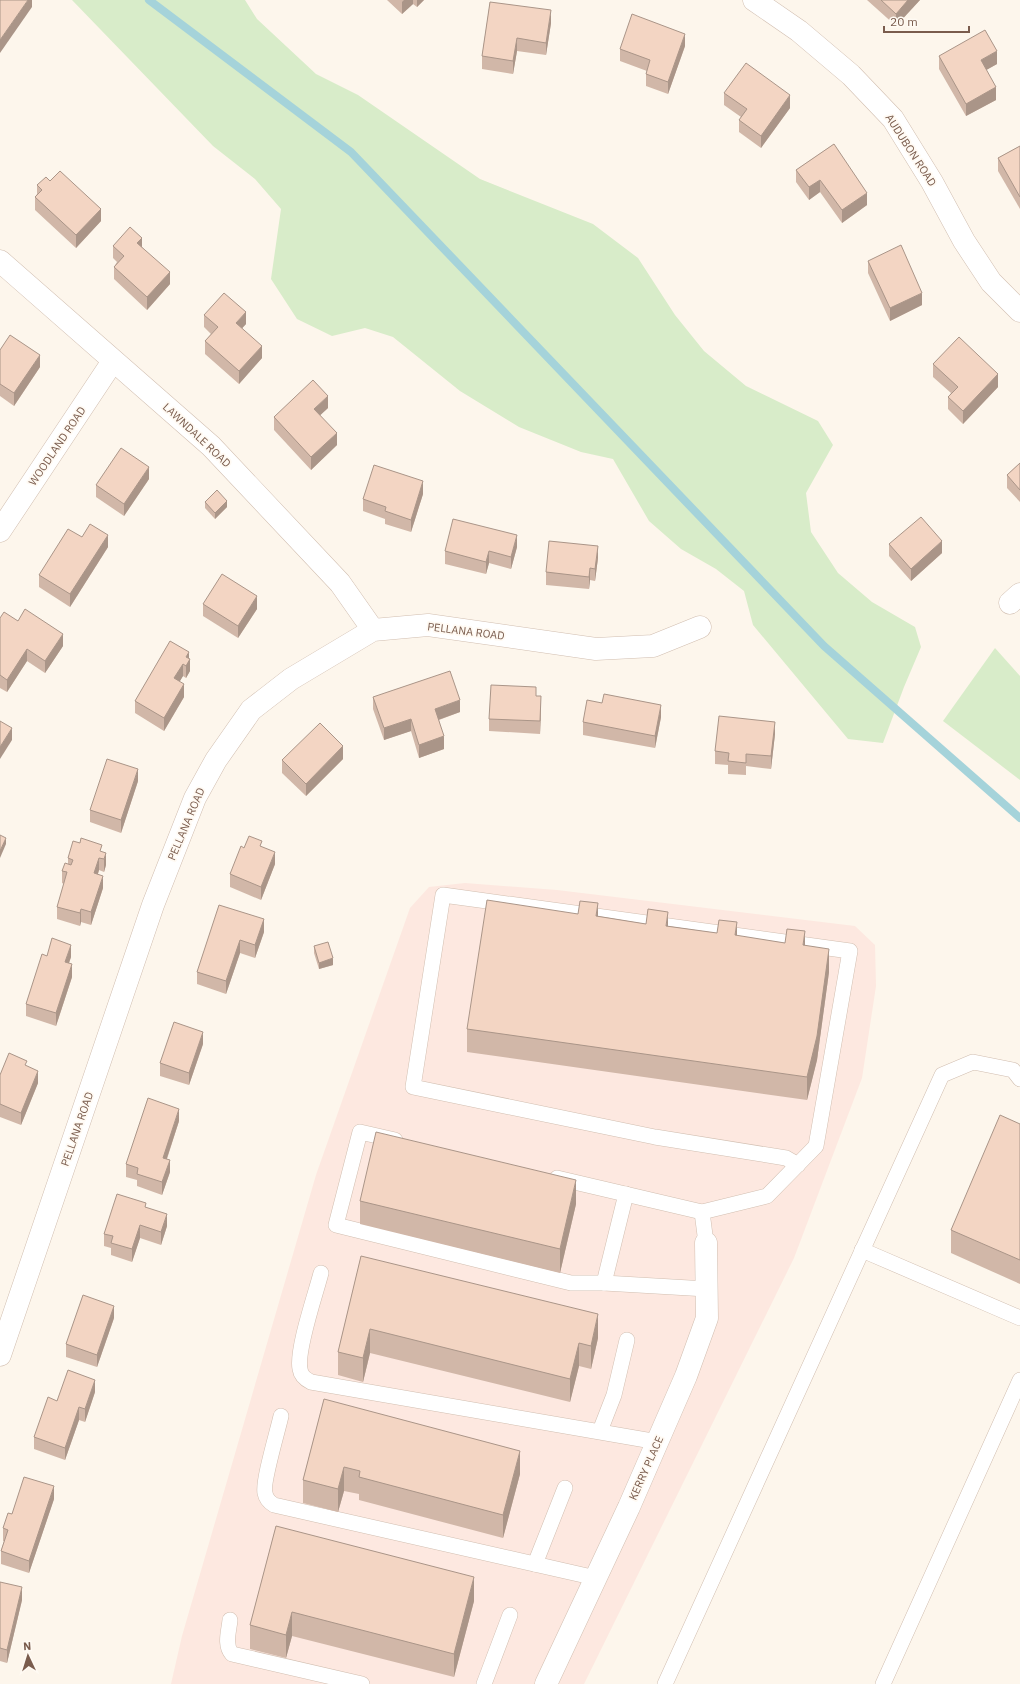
<svg xmlns="http://www.w3.org/2000/svg" width="1020" height="1684" font-family="'IBM Plex Sans',sans-serif">
<style>
.commercial{fill:#fde8e0}
.green{fill:#d8ecc9}
.lines{fill:none;stroke-linecap:round;stroke-linejoin:round}
.stream{stroke:#a5d3da;stroke-width:8}
.service-casing{stroke:#d1beb0;stroke-width:16}
.minor-casing{stroke:#d1beb0;stroke-width:23}
.service{stroke:#fff;stroke-width:15}
.minor{stroke:#fff;stroke-width:22}
.wall{fill:#d1b7a8}
.shaded-wall{fill:#aa9588}
.building{fill:#f3d5c3;stroke:#aa9588}
.labels{text-anchor:middle;dominant-baseline:central;stroke-width:3.5;stroke-linejoin:round;paint-order:stroke}
.street-label{font-size:11px;fill:#7a5c4d;stroke:#fffaf3}
</style>
<rect width="100%" height="100%" fill="#fdf6ec"/>
<polygon class="commercial" points="465,883 557,890 855,926 875,945 876,986 862,1078 794,1258 584,1684 171,1684 182,1636 316,1175 410,908 429,887"/>
<g class="green">
<polygon points="72,0 245,0 257,19 316,74 358,95 480,179 593,224 638,258 675,315 704,351 746,386 818,421 833,445 806,493 811,532 838,573 872,602 915,627 921,647 904,687 883,743 848,739 753,625 744,591 716,569 681,549 649,521 613,459 581,452 519,427 460,391 393,337 365,328 332,336 297,319 271,279 281,209 255,179 213,146"/>
<polygon points="995,648 1020,676 1020,780 943,721"/>
</g>
<g class="lines">
<polyline class="stream" points="149,0 351,152 824,646 1020,818"/>
<g class="service-casing">
<g id="service">
<polyline points="395,1140 360,1132 336,1225 571,1283 604,1283 707,1289"/>
<polyline points="557,1178 702,1212"/>
<polyline points="706,1243 702,1212 767,1196 816,1146 850,951 443,895 413,1087 655,1137 786,1158 798,1165"/>
<polyline points="862,1250 1020,1318"/>
<path d="M321,1273C316,1293 296,1350 300,1369C301,1376 305,1379 311,1382L658,1442"/>
<polyline points="604,1283 626,1194"/>
<path d="M281,1416C278,1430 262,1483 265,1493C266,1499 269,1502 274,1505L596,1578"/>
<polyline points="600,1431 614,1395 627,1340"/>
<polyline points="535,1564 565,1488"/>
<path d="M230,1620C229,1631 224,1645 232,1654L362,1684"/>
<polyline points="484,1684 510,1615"/>
<polyline points="665,1684 942,1075 973,1062 1013,1070 1020,1079"/>
<polyline points="883,1684 1020,1380"/>
</g>
</g>
<g class="minor-casing">
<g id="minor">
<polyline points="754,0 799,31 851,75 893,119 932,182 964,241 991,282 1020,311"/>
<polyline points="0,261 211,446 340,583 373,630"/>
<polyline points="0,531 113,361"/>
<polyline points="1010,603 1020,594"/>
<polyline points="0,1355 153,905 195,798 216,760 251,710 291,679 373,630 428,625 596,649 653,646 700,627"/>
<polyline points="546,1684 629,1507 686,1376 707,1318 706,1243"/>
</g>
</g>
<use href="#service" class="service"/>
<use href="#minor" class="minor"/>
</g>
<g class="wall">
<polygon points="387,0 424,0 417,7 413,4 402,14"/>
<polygon points="867,0 920,0 896,26"/>
<polygon points="490,2 551,23 546,55 517,51 513,74 482,69 482,56"/>
<polygon points="685,46 668,94 646,86 646,74 647,71 620,61 620,49"/>
<polygon points="939,56 997,64 986,70 996,100 966,116 939,69"/>
<polygon points="724,93 790,108 761,148 739,132 739,120 741,117 724,105"/>
<polygon points="834,144 867,205 842,223 820,192 809,200 796,182 796,170"/>
<polygon points="1020,146 1020,209 998,171 998,158"/>
<polygon points="50,181 101,221 76,248 35,210 35,197 37,194 37,185"/>
<polygon points="113,246 142,247 170,284 147,310 114,279 114,267 117,262 113,258"/>
<polygon points="868,261 922,305 890,321 868,273"/>
<polygon points="204,315 246,324 242,328 262,358 239,384 205,354 205,341 211,334 204,327"/>
<polygon points="0,350 40,367 14,406 0,396"/>
<polygon points="933,364 998,387 963,424 948,409 948,397 951,393 933,377"/>
<polygon points="328,408 320,415 337,445 311,470 274,430 274,417"/>
<polygon points="1020,463 1020,502 1007,488 1007,475"/>
<polygon points="149,479 124,516 96,497 96,485"/>
<polygon points="423,494 411,532 385,524 385,519 363,511 363,499"/>
<polygon points="205,502 227,507 215,519 205,508"/>
<polygon points="82,537 108,547 70,607 39,587 39,575"/>
<polygon points="889,544 942,553 911,581 889,556"/>
<polygon points="517,547 511,569 489,563 486,574 445,564 445,551"/>
<polygon points="598,558 595,581 590,580 589,589 546,585 546,572"/>
<polygon points="203,604 257,609 238,638 203,616"/>
<polygon points="0,618 18,621 63,646 45,673 27,661 7,692 0,688"/>
<polygon points="189,659 190,671 186,678 183,676 179,682 184,697 164,731 135,713 135,701"/>
<polygon points="373,697 460,712 439,720 444,749 419,758 411,731 384,740 373,709"/>
<polygon points="541,709 540,734 489,731 489,719"/>
<polygon points="661,717 655,748 583,735 583,722"/>
<polygon points="775,734 771,769 746,766 746,775 728,774 728,765 715,764 715,751"/>
<polygon points="343,759 306,796 282,773 282,760"/>
<polygon points="138,781 121,833 90,822 90,810"/>
<polygon points="244,848 275,864 261,900 230,887 230,874"/>
<polygon points="102,852 106,865 104,872 99,870 98,874 103,888 91,925 81,922 80,926 57,919 57,907 64,884 62,883 62,871 68,864 68,858"/>
<polygon points="578,914 598,916 646,924 668,926 785,943 805,945 829,972 817,1060 807,1100 467,1052 467,1029"/>
<polygon points="264,919 264,932 255,958 240,953 226,994 197,984 197,972"/>
<polygon points="314,946 333,965 319,969 314,953"/>
<polygon points="47,956 71,957 69,963 72,977 56,1026 26,1016 26,1004"/>
<polygon points="203,1044 189,1085 160,1076 160,1063"/>
<polygon points="0,1075 38,1083 21,1125 0,1117"/>
<polygon points="179,1121 167,1159 170,1172 162,1195 137,1186 137,1180 126,1177 126,1164"/>
<polygon points="1020,1124 1020,1284 951,1253 951,1230"/>
<polygon points="360,1201 576,1204 560,1273 360,1224"/>
<polygon points="146,1207 167,1226 161,1245 140,1238 132,1262 111,1255 111,1248 104,1246 104,1234"/>
<polygon points="361,1256 598,1338 591,1369 579,1366 570,1402 370,1353 363,1382 338,1375 338,1352"/>
<polygon points="114,1318 97,1367 66,1357 66,1344"/>
<polygon points="95,1392 85,1422 79,1420 65,1460 34,1449 34,1437 57,1401"/>
<polygon points="324,1399 520,1474 503,1538 359,1500 359,1494 344,1491 338,1512 303,1503 303,1480"/>
<polygon points="54,1499 29,1573 1,1564 1,1551 4,1541 3,1541 3,1528 12,1514"/>
<polygon points="276,1526 474,1601 454,1677 292,1636 286,1658 250,1649 250,1625"/>
<polygon points="0,1582 22,1600 7,1663 0,1661"/>
</g>
<g class="shaded-wall">
<polygon points="28,0 32,0 32,7 0,53 0,40"/>
<polygon points="404,0 413,0 413,4 402,14 402,2"/>
<polygon points="417,0 424,0 417,7"/>
<polygon points="908,0 920,0 896,26 896,14"/>
<polygon points="551,10 551,23 546,55 546,43"/>
<polygon points="685,34 685,46 668,94 668,82"/>
<polygon points="517,38 517,51 513,74 513,61"/>
<polygon points="997,51 997,64 981,73 981,60"/>
<polygon points="996,87 996,100 966,116 966,104"/>
<polygon points="790,95 790,108 761,148 761,136"/>
<polygon points="820,180 820,192 809,200 809,187"/>
<polygon points="867,193 867,205 842,223 842,210"/>
<polygon points="101,209 101,221 76,248 76,235"/>
<polygon points="142,238 142,250 137,243"/>
<polygon points="170,272 170,284 147,310 147,297"/>
<polygon points="922,293 922,305 890,321 890,308"/>
<polygon points="246,312 246,324 236,335 236,323"/>
<polygon points="262,346 262,358 239,384 239,371"/>
<polygon points="40,355 40,367 14,406 14,393"/>
<polygon points="998,374 998,387 963,424 963,411"/>
<polygon points="328,396 328,408 314,421 314,409"/>
<polygon points="337,433 337,445 311,470 311,457"/>
<polygon points="149,467 149,479 124,516 124,504"/>
<polygon points="423,481 423,494 411,532 411,520"/>
<polygon points="227,501 227,507 215,519 215,513"/>
<polygon points="108,535 108,547 70,607 70,594"/>
<polygon points="517,535 517,547 511,569 511,557"/>
<polygon points="942,541 942,553 911,581 911,569"/>
<polygon points="598,546 598,558 595,581 595,569"/>
<polygon points="489,551 489,563 486,574 486,562"/>
<polygon points="590,568 590,580 589,589 589,577"/>
<polygon points="257,596 257,609 238,638 238,626"/>
<polygon points="63,634 63,646 45,673 45,661"/>
<polygon points="27,649 27,661 7,692 7,680"/>
<polygon points="189,652 189,660 190,659 190,671 186,678 186,657"/>
<polygon points="183,664 183,676 174,691 174,678"/>
<polygon points="184,684 184,697 164,731 164,718"/>
<polygon points="541,696 541,709 540,734 540,721"/>
<polygon points="460,700 460,712 435,721 435,709"/>
<polygon points="661,705 661,717 655,748 655,736"/>
<polygon points="411,719 411,731 384,740 384,728"/>
<polygon points="775,722 775,734 771,769 771,756"/>
<polygon points="12,728 12,740 0,759 0,747"/>
<polygon points="444,736 444,749 419,758 419,745"/>
<polygon points="343,746 343,759 306,796 306,784"/>
<polygon points="138,769 138,781 121,833 121,820"/>
<polygon points="6,838 6,844 0,858 0,851"/>
<polygon points="275,852 275,864 261,900 261,887"/>
<polygon points="106,853 106,865 104,872 104,859"/>
<polygon points="99,858 99,870 94,886 94,873"/>
<polygon points="103,876 103,888 91,925 91,912"/>
<polygon points="598,903 598,926 596,916"/>
<polygon points="81,909 81,922 80,926 80,913"/>
<polygon points="668,912 668,936 666,926"/>
<polygon points="264,919 264,932 255,958 255,945"/>
<polygon points="737,922 737,945 735,935"/>
<polygon points="805,931 805,955 803,945"/>
<polygon points="240,940 240,953 226,994 226,981"/>
<polygon points="71,945 71,957 65,974 65,962"/>
<polygon points="829,949 829,972 817,1060 807,1100 807,1077"/>
<polygon points="333,958 333,965 319,969 319,963"/>
<polygon points="72,964 72,977 56,1026 56,1013"/>
<polygon points="203,1032 203,1044 189,1085 189,1073"/>
<polygon points="38,1071 38,1083 21,1125 21,1113"/>
<polygon points="179,1109 179,1121 163,1170 163,1158"/>
<polygon points="170,1160 170,1172 162,1195 162,1182"/>
<polygon points="576,1180 576,1204 560,1273 560,1249"/>
<polygon points="167,1214 167,1226 161,1245 161,1232"/>
<polygon points="140,1225 140,1238 132,1262 132,1249"/>
<polygon points="114,1306 114,1318 97,1367 97,1355"/>
<polygon points="598,1314 598,1338 591,1369 591,1346"/>
<polygon points="370,1329 370,1353 363,1382 363,1358"/>
<polygon points="579,1343 579,1366 570,1402 570,1379"/>
<polygon points="95,1380 95,1392 85,1422 85,1409"/>
<polygon points="79,1407 79,1420 65,1460 65,1448"/>
<polygon points="520,1451 520,1474 503,1538 503,1515"/>
<polygon points="344,1467 344,1491 338,1512 338,1489"/>
<polygon points="54,1486 54,1499 29,1573 29,1561"/>
<polygon points="474,1577 474,1601 454,1677 454,1654"/>
<polygon points="22,1587 22,1600 7,1663 7,1650"/>
<polygon points="292,1612 292,1636 286,1658 286,1635"/>
</g>
<g class="building">
<polygon points="0,0 28,0 0,40"/>
<polygon points="881,0 908,0 896,14"/>
<polygon points="490,2 551,10 546,43 517,38 513,61 482,56"/>
<polygon points="632,14 685,34 668,82 646,74 650,60 620,49"/>
<polygon points="985,30 997,51 981,60 996,87 966,104 939,56"/>
<polygon points="746,63 790,95 761,136 739,120 747,109 724,93"/>
<polygon points="834,144 867,193 842,210 820,180 809,187 796,170"/>
<polygon points="1020,146 1020,197 998,158"/>
<polygon points="60,171 101,209 76,235 35,197 42,190 37,185 46,177 50,181"/>
<polygon points="130,227 142,238 137,243 170,272 147,297 114,267 124,256 113,246"/>
<polygon points="901,245 922,293 890,308 868,261"/>
<polygon points="224,293 246,312 236,323 262,346 239,371 205,341 218,327 204,315"/>
<polygon points="10,335 40,355 14,393 0,384 0,350"/>
<polygon points="959,337 998,374 963,411 948,397 958,387 933,364"/>
<polygon points="313,380 328,396 314,409 337,433 311,457 274,417"/>
<polygon points="121,448 149,467 124,504 96,485"/>
<polygon points="1020,463 1020,490 1007,475"/>
<polygon points="374,465 423,481 411,520 385,511 386,507 363,499"/>
<polygon points="217,490 227,501 215,513 205,502"/>
<polygon points="921,517 942,541 911,569 889,544"/>
<polygon points="453,519 517,535 511,557 489,551 486,562 445,551"/>
<polygon points="90,524 108,535 70,594 39,575 68,529 82,537"/>
<polygon points="549,541 598,546 595,569 590,568 589,577 546,572"/>
<polygon points="222,574 257,596 238,626 203,604"/>
<polygon points="25,609 63,634 45,661 27,649 7,680 0,675 0,618 4,612 18,621"/>
<polygon points="170,641 189,652 186,657 190,659 186,666 183,664 174,678 184,684 164,718 135,701"/>
<polygon points="450,671 460,700 435,709 444,736 419,745 411,719 384,728 373,697"/>
<polygon points="491,685 536,687 536,696 541,696 540,721 489,719"/>
<polygon points="604,694 661,705 655,736 583,722 587,700 602,703"/>
<polygon points="719,716 775,722 771,756 746,754 746,763 728,761 729,753 715,751"/>
<polygon points="0,721 12,728 0,747"/>
<polygon points="320,723 343,746 306,784 282,760"/>
<polygon points="107,759 138,769 121,820 90,810"/>
<polygon points="0,835 6,838 0,851"/>
<polygon points="249,836 262,841 260,846 275,852 261,887 230,874 241,846 244,848"/>
<polygon points="81,838 102,845 100,851 106,853 104,859 99,858 94,873 103,876 91,912 81,909 80,913 57,907 67,872 62,871 65,863 71,865 73,860 68,858 73,841 80,843"/>
<polygon points="487,900 578,914 580,901 598,903 596,916 646,924 648,909 668,912 666,926 717,933 719,920 737,922 735,935 785,943 787,929 805,931 803,945 829,949 817,1036 807,1077 467,1029"/>
<polygon points="219,905 264,919 255,945 240,940 226,981 197,972"/>
<polygon points="52,938 71,945 65,962 72,964 56,1013 26,1004 42,954 47,956"/>
<polygon points="328,942 333,958 319,963 314,946"/>
<polygon points="174,1022 203,1032 189,1073 160,1063"/>
<polygon points="9,1053 27,1061 25,1065 38,1071 21,1113 0,1104 0,1075"/>
<polygon points="148,1098 179,1109 163,1158 170,1160 162,1182 137,1174 138,1168 126,1164"/>
<polygon points="1000,1115 1020,1124 1020,1260 951,1230"/>
<polygon points="376,1132 576,1180 560,1249 360,1201"/>
<polygon points="117,1194 146,1203 145,1207 167,1214 161,1232 140,1225 132,1249 111,1243 113,1236 104,1234"/>
<polygon points="361,1256 598,1314 591,1346 579,1343 570,1379 370,1329 363,1358 338,1352"/>
<polygon points="83,1295 114,1306 97,1355 66,1344"/>
<polygon points="68,1370 95,1380 85,1409 79,1407 65,1448 34,1437 48,1397 57,1401"/>
<polygon points="324,1399 520,1451 503,1515 359,1477 360,1471 344,1467 338,1489 303,1480"/>
<polygon points="24,1477 54,1486 29,1561 1,1551 8,1530 3,1528 8,1513 12,1514"/>
<polygon points="276,1526 474,1577 454,1654 292,1612 286,1635 250,1625"/>
<polygon points="0,1582 22,1587 7,1650 0,1648"/>
</g>
<g class="labels">
<g class="street-label">
<text transform="translate(911 150) rotate(57)">AUDUBON ROAD</text>
<text transform="translate(197 435) rotate(43)">LAWNDALE ROAD</text>
<text transform="translate(57 446) rotate(-56)">WOODLAND ROAD</text>
<text transform="translate(466 631) rotate(7)">PELLANA ROAD</text>
<text transform="translate(186 824) rotate(-67)">PELLANA ROAD</text>
<text transform="translate(77 1129) rotate(-71)">PELLANA ROAD</text>
<text transform="translate(646 1468) rotate(-66)">KERRY PLACE</text>
</g>
</g>
<g transform="translate(28 1656) rotate(356)" stroke="#fffaf3" stroke-width="3" paint-order="stroke">
<path d="M0-3L7 15L0 10L-7 15Z" fill="#7a5c4d"/>
<text y="-6" font-size="11" font-weight="bold" text-anchor="middle" fill="#7a5c4d">N</text>
</g>
<path d="M884 26v6h85v-6" fill="none" stroke="#7a5c4d" stroke-width="2"/>
<text x="890" y="26" font-size="12" fill="#7a5c4d" stroke="#fffaf3" stroke-width="3" paint-order="stroke">20 m</text>
</svg>
